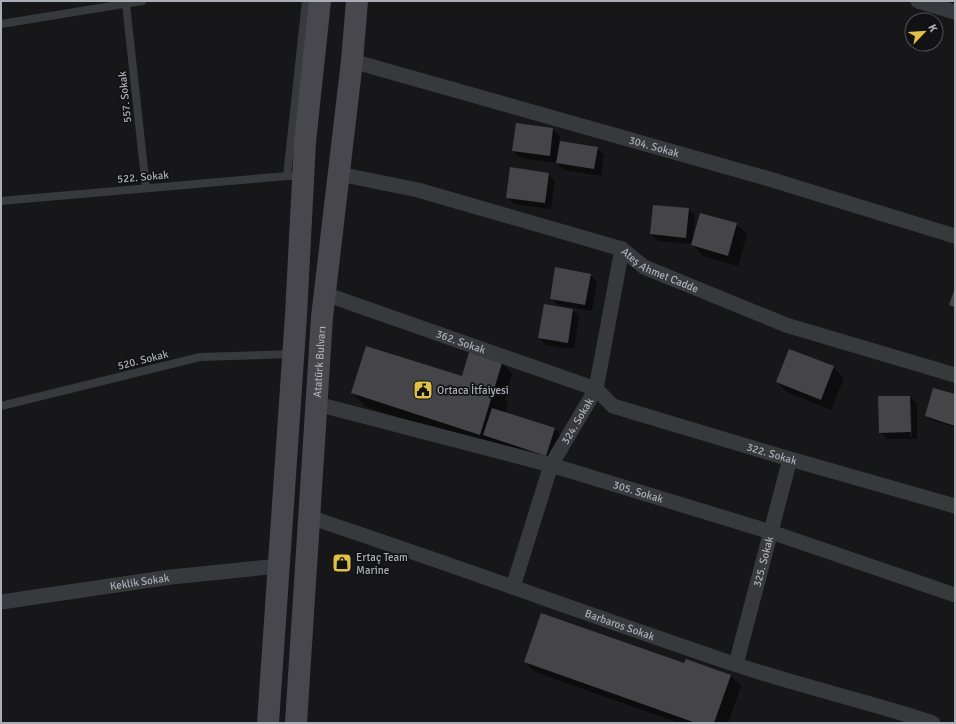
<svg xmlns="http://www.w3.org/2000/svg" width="956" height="724" font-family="Signika,sans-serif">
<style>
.shadow{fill:#0007;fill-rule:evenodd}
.building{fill:#454449}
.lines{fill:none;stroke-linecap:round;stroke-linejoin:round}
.lane{stroke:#38393d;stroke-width:8}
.street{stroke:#38393d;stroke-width:15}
.secondary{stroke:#47474d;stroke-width:22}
.labels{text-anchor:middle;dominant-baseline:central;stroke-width:3.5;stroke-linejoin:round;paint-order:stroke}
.street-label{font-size:11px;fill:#abadb7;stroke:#121214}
.poi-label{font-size:11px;fill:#abadb7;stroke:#121214;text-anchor:start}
</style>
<rect width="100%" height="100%" fill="#171719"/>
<g class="shadow">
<polygon points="553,129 560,136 559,142 597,148 604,155 601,176 564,170 556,162 556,163 520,158 513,151"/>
<polygon points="548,174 555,181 551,209 514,204 507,197"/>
<polygon points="688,209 695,216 693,238 736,224 747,234 738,266 703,256 692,244 658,241 651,234"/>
<polygon points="590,275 597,282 592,311 558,305 551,298"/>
<polygon points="572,309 579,317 574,349 546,345 539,338"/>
<polygon points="502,363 512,374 505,399 508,402 505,413 555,429 565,439 557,466 494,448 366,407 353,393 465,379"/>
<polygon points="833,367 844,378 831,410 787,392 777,382"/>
<polygon points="955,395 955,427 929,419 926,416"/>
<path d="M910,397L917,404V439H887L880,432ZM909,403H911L912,437H910Z"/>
<polygon points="525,662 685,664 730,675 741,686 728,723 679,723 535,672"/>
</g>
<g class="building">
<polygon points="516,123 553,128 550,156 512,151"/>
<polygon points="560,141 598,147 594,169 556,163"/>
<polygon points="510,167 549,173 545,203 506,198"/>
<polygon points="653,205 689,208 686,238 650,234"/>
<polygon points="700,213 737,223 728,256 691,245"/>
<polygon points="555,267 591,274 585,305 550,299"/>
<polygon points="955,288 955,307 949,305"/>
<polygon points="544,304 573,309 568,343 538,338"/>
<polygon points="366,346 462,376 469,352 502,363 480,435 351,393"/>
<polygon points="789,349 834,366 821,400 776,382"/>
<polygon points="933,388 955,394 955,426 925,416"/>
<polygon points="878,396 910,396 911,432 879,433"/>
<polygon points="492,408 555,428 546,456 483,435"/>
<polygon points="541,613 684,663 686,659 731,675 714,723 696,723 524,662"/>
</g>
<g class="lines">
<g class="lane">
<polyline points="126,4 146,188"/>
<polyline points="1,24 142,1"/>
<polyline points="287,176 306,1"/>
<polyline points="1,201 287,176 303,176"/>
<polyline points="1,406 200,357 292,354"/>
</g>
<g class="street">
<polyline points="918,1 955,12"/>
<path id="s1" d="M352,61L766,178L955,236"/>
<path id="s2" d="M339,174L418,190L622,249L644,267L786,325L955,375"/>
<path id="s3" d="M325,294L596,389L613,406L790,459L955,506"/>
<path id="s4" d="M317,404L551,465L771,532L955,595"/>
<path id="s5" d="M309,517C451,564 592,616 734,664C799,686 867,701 933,723"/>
<path id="s6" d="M513,587L551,465L596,389L622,249"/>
<path id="s7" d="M1,602L171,577L279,566"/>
<path id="s8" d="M736,664L790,459"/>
</g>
<g class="secondary">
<polyline points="268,723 296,315 305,142 320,1"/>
<path id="s9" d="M296,723L322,317L352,61L357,1"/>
</g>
</g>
<defs>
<g id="civic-square" transform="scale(1)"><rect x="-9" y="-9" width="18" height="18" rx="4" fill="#e0c148" stroke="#121214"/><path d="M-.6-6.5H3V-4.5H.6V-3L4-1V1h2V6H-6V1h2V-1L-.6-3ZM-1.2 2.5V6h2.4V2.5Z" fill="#111"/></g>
<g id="shop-square" transform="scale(1)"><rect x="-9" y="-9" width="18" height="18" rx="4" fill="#e0c148" stroke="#121214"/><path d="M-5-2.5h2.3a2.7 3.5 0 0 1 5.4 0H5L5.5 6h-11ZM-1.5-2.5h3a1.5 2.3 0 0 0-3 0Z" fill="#111"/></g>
</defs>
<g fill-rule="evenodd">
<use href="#civic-square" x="423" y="390"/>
<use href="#shop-square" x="342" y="563"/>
</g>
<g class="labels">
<g class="street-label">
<text transform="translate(125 97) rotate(-96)">557. Sokak</text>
<text stroke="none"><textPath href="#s1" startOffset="314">304. Sokak</textPath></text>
<text transform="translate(143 177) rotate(-5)">522. Sokak</text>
<text stroke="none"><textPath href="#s2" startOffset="337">Ateş Ahmet Cadde</textPath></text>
<text stroke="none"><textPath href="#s3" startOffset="144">362. Sokak</textPath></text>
<text transform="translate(143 360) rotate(-14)">520. Sokak</text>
<text stroke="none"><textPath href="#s9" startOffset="362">Atatürk Bulvarı</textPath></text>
<text stroke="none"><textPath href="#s6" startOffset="179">324. Sokak</textPath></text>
<text stroke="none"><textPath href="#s3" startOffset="477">322. Sokak</textPath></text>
<text stroke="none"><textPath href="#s4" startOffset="333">305. Sokak</textPath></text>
<text stroke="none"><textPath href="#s8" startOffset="106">325. Sokak</textPath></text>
<text stroke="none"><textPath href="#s7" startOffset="140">Keklik Sokak</textPath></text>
<text stroke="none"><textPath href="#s5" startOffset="329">Barbaros Sokak</textPath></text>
</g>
<g class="poi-label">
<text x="437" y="390">Ortaca İtfaiyesi</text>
<text x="356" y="557">Ertaç Team<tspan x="356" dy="13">Marine</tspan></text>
</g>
</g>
<rect width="956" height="724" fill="none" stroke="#abadb7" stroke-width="4"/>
<g transform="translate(924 32) rotate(65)"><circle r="19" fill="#121214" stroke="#4f5055"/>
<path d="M0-3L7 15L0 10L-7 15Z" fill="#e0c148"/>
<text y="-6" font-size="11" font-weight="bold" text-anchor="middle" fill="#abadb7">K</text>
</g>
</svg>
